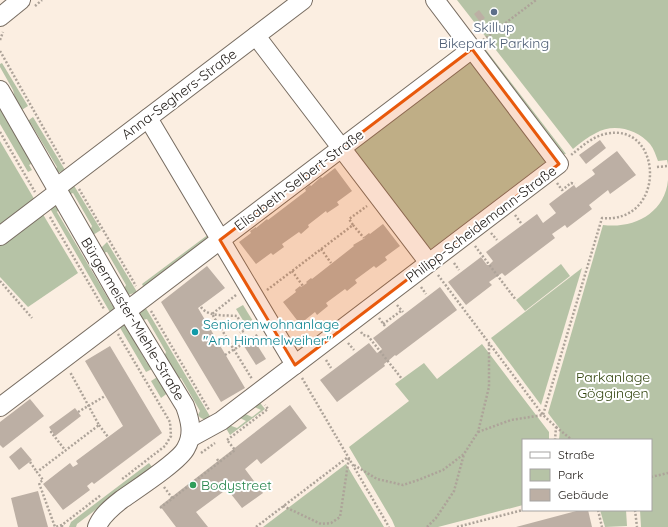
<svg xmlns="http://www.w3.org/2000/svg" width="668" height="527" font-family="Quicksand,sans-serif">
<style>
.green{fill:#b6c3a6}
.building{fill:#bcafa4}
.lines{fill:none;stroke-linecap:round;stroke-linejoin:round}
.minor-casing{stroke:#776c61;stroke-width:20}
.path{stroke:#ada399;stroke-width:2.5;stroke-dasharray:2 2;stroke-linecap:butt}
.minor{stroke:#fff;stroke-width:18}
.marked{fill:#e8590c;fill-opacity:0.2;stroke:#e8590c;stroke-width:3;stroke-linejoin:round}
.service-dot{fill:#5c6f8a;stroke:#fff;stroke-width:1.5}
.culture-dot{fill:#0f9aa8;stroke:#fff;stroke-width:1.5}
.leisure-dot{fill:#2e9e5b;stroke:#fff;stroke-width:1.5}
.labels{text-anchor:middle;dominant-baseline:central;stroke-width:4;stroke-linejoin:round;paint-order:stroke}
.service-label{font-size:14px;fill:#4e5e75;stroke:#fff}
.street-label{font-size:14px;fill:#1f1a16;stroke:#fff}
.culture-label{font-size:14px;fill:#0d838f;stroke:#fff;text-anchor:start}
.park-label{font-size:14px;fill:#32440e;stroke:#fff}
.leisure-label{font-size:14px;fill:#27864d;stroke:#fff;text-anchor:start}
</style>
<rect width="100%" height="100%" fill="#fbeee1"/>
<g class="green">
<path d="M457,0H668V165L667,160L658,161C656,156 654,149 650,144C637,129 613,123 596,133C588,137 580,143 573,149Z"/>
<polygon points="483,46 566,154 561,155 480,49"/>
<polygon points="469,62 477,64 548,160 427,252 349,151"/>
<polygon points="2,63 28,106 20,111 16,102 13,90 0,67 0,64"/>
<polygon points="0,107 33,163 29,165 32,170 28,172 0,124"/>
<polygon points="33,117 65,170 57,173 55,171 57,167 31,124 27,126 25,123"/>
<polygon points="0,141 36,202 0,230"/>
<path d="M668,180V527H641L640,510H651V440H559L560,429L548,413L603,225C634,229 665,213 668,180Z"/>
<polygon points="73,184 101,230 93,235 90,231 92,226 73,193 68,195 66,190"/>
<polygon points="57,204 60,208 57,212 112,305 117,305 118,306 111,314 48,205"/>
<polygon points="41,211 78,273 28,307 0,277 0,243"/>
<polygon points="209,234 209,237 145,290 142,284"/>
<polygon points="107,242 137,292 128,295 124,289 126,285 107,252 103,253 100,249"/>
<polygon points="561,264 570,276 525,311 516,300"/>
<polygon points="582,268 541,405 491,338"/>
<path d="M144,305L211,418C205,420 202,420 198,415L200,411L181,378L177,379L164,357L166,352L147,319L143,320L138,312Z"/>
<polygon points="243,305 256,326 249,330 236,309"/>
<polygon points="128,324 130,327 128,330 147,363 152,364 154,368 146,372 119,326"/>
<polygon points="482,344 549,432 549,440 523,440 523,505 438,527 395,527 392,520 349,447 409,401 395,384 424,363 437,379"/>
<polygon points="159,376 169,392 161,398 151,381"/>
<polygon points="257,399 265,409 230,435 224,425 226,424 237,428 246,421 236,416 241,412 252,417 261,410 250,405"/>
<polygon points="149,463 152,467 77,524 76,527 69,527 71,522"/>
<polygon points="346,464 384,527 263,527"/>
<polygon points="600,510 626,510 627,526 605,527"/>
</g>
<g class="building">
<polygon points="479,10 485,18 480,22 474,14"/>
<polygon points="600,140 606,148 586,164 579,155"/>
<polygon points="617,151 636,175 610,194 608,190 589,205 592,209 567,228 565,225 552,234 555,238 505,276 502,273 489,282 492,285 466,305 448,282 481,257 487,265 489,265 493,261 486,252 537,214 543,223 556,213 549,204 574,185 576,188 594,175 595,174 592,170"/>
<polygon points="335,168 352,191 337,202 339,205 327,213 326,211 308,225 309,227 301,234 299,232 282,244 284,247 273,255 271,253 256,264 239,242 251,233 250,231 256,227 256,228 267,219 268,220 306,191 305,189 310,185 311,186 321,177 322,178"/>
<polygon points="383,224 400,246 385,257 387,260 376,268 374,266 355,280 357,283 347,291 345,289 326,303 328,306 317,315 315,312 300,324 283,302 296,292 295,290 300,286 301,287 307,283 306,282 311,278 312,279 354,246 353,245 365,238 364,237 369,233 370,234"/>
<polygon points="207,266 225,288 198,308 245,388 221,402 161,302"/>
<polygon points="440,287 457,310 396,356 395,355 388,361 384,364 385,366 337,402 320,380 369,343 377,353 380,351 382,349 373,338"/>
<polygon points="254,340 266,359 256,365 244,346"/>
<polygon points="110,346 162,433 94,484 92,482 87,486 90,490 63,510 43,484 70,463 73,467 78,464 76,461 123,426 85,361"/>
<polygon points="30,399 44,416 3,448 0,445 0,422"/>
<polygon points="290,405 307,428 261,464 257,459 245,469 263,493 242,508 227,489 196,512 208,527 176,527 160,506"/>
<polygon points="75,408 81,416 55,436 49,427"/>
<polygon points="21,447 32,460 19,470 9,457"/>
<polygon points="38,491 48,527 18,527 11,498"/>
<polygon points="580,510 588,510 592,527 516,527"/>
</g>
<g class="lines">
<g class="minor-casing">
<g id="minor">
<polyline points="0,17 21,0"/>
<polyline points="256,36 429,263"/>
<path d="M0,90L127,311L185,406C190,420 194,434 186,448C180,461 135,490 121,500C112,507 101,516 97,527"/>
<polyline points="148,118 295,365"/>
<polyline points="56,188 303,0"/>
<polyline points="0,236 58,192"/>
<polyline points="0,407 472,49"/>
<polyline points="190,438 221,421 559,164 435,0"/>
</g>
</g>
<g class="path">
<polyline points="35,6 42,0"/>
<polyline points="0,40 3,32"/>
<polyline points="483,40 536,0"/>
<polyline points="0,51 64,164"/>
<polyline points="0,132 35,192"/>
<polyline points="657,167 668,166"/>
<polyline points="557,183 562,190 571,183 575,184"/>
<polyline points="79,189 136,286"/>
<polyline points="515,215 521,223"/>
<polyline points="50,217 104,309"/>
<polyline points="353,225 364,238"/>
<polyline points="491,233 497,240"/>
<polyline points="475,246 516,300"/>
<polyline points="321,249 331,263"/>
<polyline points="454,263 459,270"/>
<polyline points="292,271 303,286"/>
<polyline points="438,275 543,415 556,427 555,440"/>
<polyline points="0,281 32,318"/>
<polyline points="421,287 426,294"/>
<polyline points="267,290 353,225 349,219 367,206"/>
<polyline points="236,295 212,314 252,379"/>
<polyline points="397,305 403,312"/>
<path d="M201,307C208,317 225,315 237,316L245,330L240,333"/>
<polyline points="151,311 209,410"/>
<polyline points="379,318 385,326"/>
<polyline points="383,324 401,311"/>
<polyline points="361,332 363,335 368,336 402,379"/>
<polyline points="118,334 170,422 171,436 165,446 121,480"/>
<polyline points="348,343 354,350"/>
<polyline points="225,355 259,334"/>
<polyline points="326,360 331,368"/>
<polyline points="302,378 389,527"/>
<polyline points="78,412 105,396"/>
<polyline points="99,425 108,437"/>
<polyline points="556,427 572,440"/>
<polyline points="52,432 51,432 65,450"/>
<path d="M478,432L511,420L543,415L602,218C668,224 663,120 605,134C592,137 581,147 571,155"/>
<polyline points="227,440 268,409 265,405"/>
<polyline points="201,453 215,443"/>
<polyline points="217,459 219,462"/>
<polyline points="30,462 37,472"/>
<polyline points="354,465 377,479 403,485 418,480 443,470 464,454 478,432 489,387 489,343"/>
<polyline points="651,477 668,473"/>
<polyline points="164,487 173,499"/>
<polyline points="283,506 321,524 331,523 340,517 349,457"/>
<polyline points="160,508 235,450 227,440"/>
<polyline points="598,510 602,527"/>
<polyline points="635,510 637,527"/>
<polyline points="62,525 55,527 39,483 43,480 37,472 99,425 70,372"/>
<polyline points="62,527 62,525 101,495"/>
<polyline points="256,527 348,457"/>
<polyline points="427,527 436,518 454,491 464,454"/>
<polyline points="457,527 523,510"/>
</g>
<use href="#minor" class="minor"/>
</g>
<path class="marked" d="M472,49L559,164L295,365L220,240Z"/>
<circle class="service-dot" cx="494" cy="12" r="4"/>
<circle class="culture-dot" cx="195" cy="332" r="4"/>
<circle class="leisure-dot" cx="193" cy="485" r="4"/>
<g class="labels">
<g class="service-label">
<text x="494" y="27">Skillup<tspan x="494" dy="16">Bikepark Parking</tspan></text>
</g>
<g class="street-label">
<text transform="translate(179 94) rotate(-37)">Anna-Seghers-Straße</text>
<text transform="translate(299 180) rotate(-37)">Elisabeth-Selbert-Straße</text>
<text transform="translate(481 224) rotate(-37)">Philipp-Scheidemann-Straße</text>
<text transform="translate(133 319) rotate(59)">Bürgermeister-Miehle-Straße</text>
</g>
<g class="culture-label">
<text x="203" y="324">Seniorenwohnanlage<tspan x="203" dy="16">"Am Himmelweiher"</tspan></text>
</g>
<g class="park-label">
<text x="613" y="377">Parkanlage<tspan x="613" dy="16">Göggingen</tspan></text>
</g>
<g class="leisure-label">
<text x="201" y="485">Bodystreet</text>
</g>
</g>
<rect x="522" y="439" width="130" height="72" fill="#ffffff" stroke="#a5a3a2"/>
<rect x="530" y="452" width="20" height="6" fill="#ffffff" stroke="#a5a3a2"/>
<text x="558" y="459" font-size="12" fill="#1f1a16">Straße</text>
<rect x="530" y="469" width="20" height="12" fill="#b6c3a6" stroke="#a5a3a2"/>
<text x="558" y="479" font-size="12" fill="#1f1a16">Park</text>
<rect x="530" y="489" width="20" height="12" fill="#bcafa4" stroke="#a5a3a2"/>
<text x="558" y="499" font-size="12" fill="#1f1a16">Gebäude</text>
</svg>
